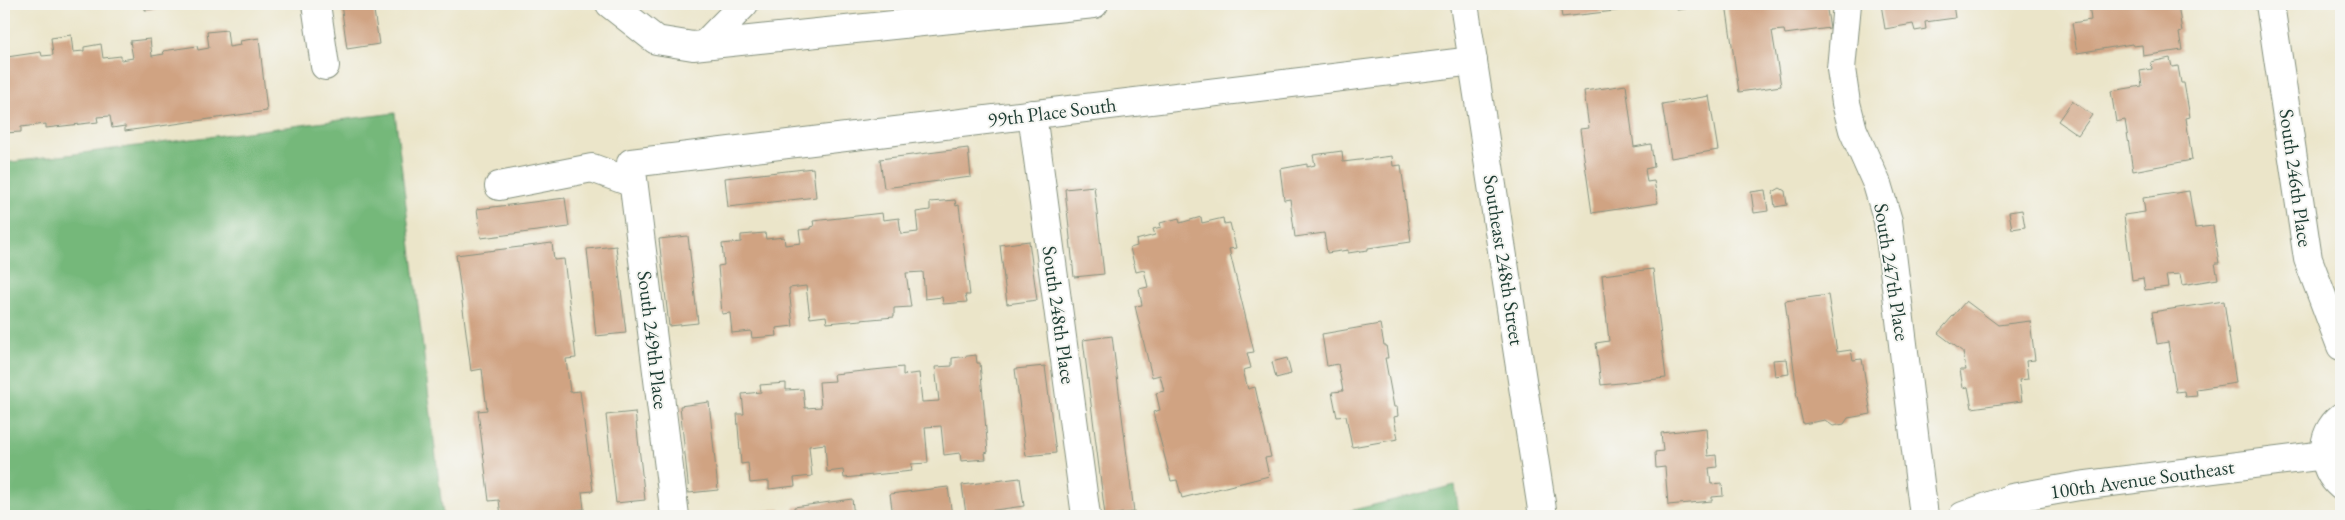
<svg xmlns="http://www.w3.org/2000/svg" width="2345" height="520" font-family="'EB Garamond',serif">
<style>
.forest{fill:#74b87a;stroke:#4a7a57}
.building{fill:#d0a382}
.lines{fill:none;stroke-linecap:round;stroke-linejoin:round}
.minor-casing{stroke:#85917e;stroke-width:30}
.minor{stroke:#fff;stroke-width:28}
.labels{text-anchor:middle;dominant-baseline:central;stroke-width:4;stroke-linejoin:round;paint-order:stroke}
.street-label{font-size:20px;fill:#1f3d34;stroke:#f6f6f2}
</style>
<rect width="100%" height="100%" fill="#f6f6f2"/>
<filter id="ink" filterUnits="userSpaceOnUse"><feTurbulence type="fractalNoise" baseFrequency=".02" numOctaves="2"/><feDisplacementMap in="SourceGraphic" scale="10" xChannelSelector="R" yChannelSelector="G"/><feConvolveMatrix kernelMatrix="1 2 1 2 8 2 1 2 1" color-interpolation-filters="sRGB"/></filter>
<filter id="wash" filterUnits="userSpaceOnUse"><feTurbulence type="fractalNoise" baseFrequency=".0096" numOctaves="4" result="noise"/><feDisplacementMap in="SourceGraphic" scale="20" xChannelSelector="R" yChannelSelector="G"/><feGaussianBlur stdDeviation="1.12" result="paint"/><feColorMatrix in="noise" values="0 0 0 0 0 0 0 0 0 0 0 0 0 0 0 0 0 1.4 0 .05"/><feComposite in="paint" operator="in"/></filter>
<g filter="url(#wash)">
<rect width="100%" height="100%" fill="#ebe5c9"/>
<g class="forest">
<polygon points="395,113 443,516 4,516 4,163"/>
<polygon points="1455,485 1459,516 1329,516"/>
</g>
<g id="blocks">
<g class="building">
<polygon points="145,4 187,4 187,5 145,10"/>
<polygon points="341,4 373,4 379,44 347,49"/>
<polygon points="1560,4 1649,4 1649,7 1562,17"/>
<polygon points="1676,4 1709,4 1709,5 1677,10"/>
<polygon points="1726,4 1826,4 1830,28 1785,34 1784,30 1772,31 1781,86 1739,92"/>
<polygon points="1881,4 1953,4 1955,18 1925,22 1926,29 1915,31 1913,24 1885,29"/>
<polygon points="2089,4 2178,4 2182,32 2179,33 2182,50 2143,56 2142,45 2133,46 2132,44 2077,53 2072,23 2091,20"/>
<polygon points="227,30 229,47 241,45 240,41 259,38 267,111 125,131 125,126 112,128 110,116 97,117 98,122 46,128 46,124 21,127 21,132 4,133 4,61 7,60 7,57 41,52 42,56 53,55 51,38 71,35 73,52 84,51 84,47 101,44 103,58 121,56 121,60 133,58 130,41 150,39 152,56 164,54 163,51 197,46 198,50 209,48 207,32"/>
<polygon points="2170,58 2172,67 2178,66 2181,83 2184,83 2190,117 2186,118 2192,160 2133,171 2125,120 2116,122 2111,91 2142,86 2140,71 2152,69 2151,62"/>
<polygon points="1626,85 1634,147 1651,144 1654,167 1645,169 1647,182 1654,181 1658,203 1592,213 1580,129 1589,128 1584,91"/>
<polygon points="1709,96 1718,150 1671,158 1662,104"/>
<polygon points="2072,101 2092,115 2078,135 2058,121"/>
<polygon points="968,148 971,177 884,188 880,159"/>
<polygon points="1342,151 1343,162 1392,156 1393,166 1401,165 1411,242 1368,248 1368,250 1348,253 1348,250 1327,253 1324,233 1295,237 1290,199 1284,200 1280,169 1307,164 1307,167 1315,165 1313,155"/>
<polygon points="813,168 816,197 728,207 725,178"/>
<polygon points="1094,186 1104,274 1074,277 1065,189"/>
<polygon points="1780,188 1785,191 1787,205 1775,207 1773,192"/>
<polygon points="1765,190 1768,211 1754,213 1751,192"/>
<polygon points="2189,191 2195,228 2213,226 2219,263 2215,263 2218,279 2182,285 2180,274 2166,275 2168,287 2145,290 2143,278 2132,280 2124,215 2145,212 2143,198"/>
<polygon points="565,198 569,227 481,238 477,209"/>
<polygon points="955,200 956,206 959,205 970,295 965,295 967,302 943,304 942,297 925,299 923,272 906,273 911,307 894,308 894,317 827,323 826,316 810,318 806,286 789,288 793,326 776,328 777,336 752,338 751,331 732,333 730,313 722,314 718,266 724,265 722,244 741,242 741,235 765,233 766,239 784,237 785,245 801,243 799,230 810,229 810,227 814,226 813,221 882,213 883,220 899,218 901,234 918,232 916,212 930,210 930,202"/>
<polygon points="2022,210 2025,227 2012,229 2009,212"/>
<polygon points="1201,217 1202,223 1223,218 1224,224 1230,223 1236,248 1229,249 1254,352 1247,353 1251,368 1243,370 1248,389 1255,387 1271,457 1265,458 1269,476 1182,498 1177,480 1171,481 1153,412 1160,410 1156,393 1164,391 1160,375 1152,377 1135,306 1142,305 1139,289 1148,287 1144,270 1136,272 1130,248 1137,246 1136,240 1155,235 1153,229 1161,227 1160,223 1179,218 1180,223"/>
<polygon points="688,236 698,323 669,326 659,239"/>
<polygon points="1029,241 1037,300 1007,304 1000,245"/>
<polygon points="552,243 554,260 564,259 576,358 566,359 570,392 580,391 593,491 582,492 584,509 556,512 557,516 501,516 499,500 489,501 478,411 487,410 482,369 471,371 456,255"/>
<polygon points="616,246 626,333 596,336 587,249"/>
<polygon points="1653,269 1666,378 1601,385 1596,343 1609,341 1602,275"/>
<polygon points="1828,295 1837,352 1851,350 1853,360 1862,359 1871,414 1848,418 1844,424 1833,426 1825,420 1803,424 1796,392 1797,392 1785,301"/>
<polygon points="1966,301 1998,325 2030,321 2035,360 2026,361 2028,379 2019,380 2022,401 1972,408 1968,387 1963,388 1960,370 1966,370 1963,352 1938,333"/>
<polygon points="2224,301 2236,383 2196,389 2197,396 2185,397 2184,391 2176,392 2168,342 2157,344 2152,312"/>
<polygon points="1380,324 1384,345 1386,345 1388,358 1385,358 1394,407 1397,407 1398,416 1394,417 1398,439 1352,447 1346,416 1337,417 1332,392 1343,391 1338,364 1327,366 1322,334"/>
<polygon points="1112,336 1134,512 1105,515 1083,340"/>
<polygon points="976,355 977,363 980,363 988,452 985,453 986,459 961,461 960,453 944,455 941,426 925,427 928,463 911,464 912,471 844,478 843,470 827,472 825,444 809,446 812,476 794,478 795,486 769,489 769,481 750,483 748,463 741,464 737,414 744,414 742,394 761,392 760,385 786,383 786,390 803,389 805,408 821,407 819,382 835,381 834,374 903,367 903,375 919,373 922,402 939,401 935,367 952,366 952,358"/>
<polygon points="1287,358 1291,374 1276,378 1272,362"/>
<polygon points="1787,359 1789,374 1775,376 1773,360"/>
<polygon points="1045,366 1056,453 1026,456 1015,369"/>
<polygon points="709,402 718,490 689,493 680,406"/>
<polygon points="635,412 645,500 616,503 606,415"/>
<polygon points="1706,428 1708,456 1716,455 1717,467 1709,468 1711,484 1722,483 1723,496 1712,497 1712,501 1668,505 1665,467 1656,468 1655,452 1663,451 1661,433"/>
<polygon points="1020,478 1024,506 966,514 962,485"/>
<polygon points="948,487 952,516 893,516 890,494"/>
<polygon points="852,499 854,516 795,516 794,507"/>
<polygon points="780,509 781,516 722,516 722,515"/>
</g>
</g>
</g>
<g filter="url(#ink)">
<use href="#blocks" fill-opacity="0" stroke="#85917e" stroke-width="1"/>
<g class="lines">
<g class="minor-casing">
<g id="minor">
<polyline points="316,4 325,66"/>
<polyline points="610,4 656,40 693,46 1094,4"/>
<polyline points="1464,4 1543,516"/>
<polyline points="1847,4 1841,69 1846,103 1853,130 1877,184 1888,221 1924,516"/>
<polyline points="2270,4 2308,259 2341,346"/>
<polyline points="705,44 744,4"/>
<polyline points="1032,114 1086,516"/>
<polyline points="499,186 592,168 633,183"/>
<path d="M2341,417C2319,434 2320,469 2341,486"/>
<polyline points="675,516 631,163 1473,61"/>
<polyline points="1963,516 2012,498 2079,486 2325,455"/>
</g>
</g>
<use href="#minor" class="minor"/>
</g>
</g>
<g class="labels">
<g class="street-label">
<text transform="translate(1052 112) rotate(-7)">99th Place South</text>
<text transform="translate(2296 178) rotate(82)">South 246th Place</text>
<text transform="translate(1504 260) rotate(81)">Southeast 248th Street</text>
<text transform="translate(1892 272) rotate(81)">South 247th Place</text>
<text transform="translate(1059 315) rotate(82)">South 248th Place</text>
<text transform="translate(653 340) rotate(83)">South 249th Place</text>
<text transform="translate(2142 479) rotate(-8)">100th Avenue Southeast</text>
</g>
</g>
<rect width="2345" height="520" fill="none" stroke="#f6f6f2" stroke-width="20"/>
</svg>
